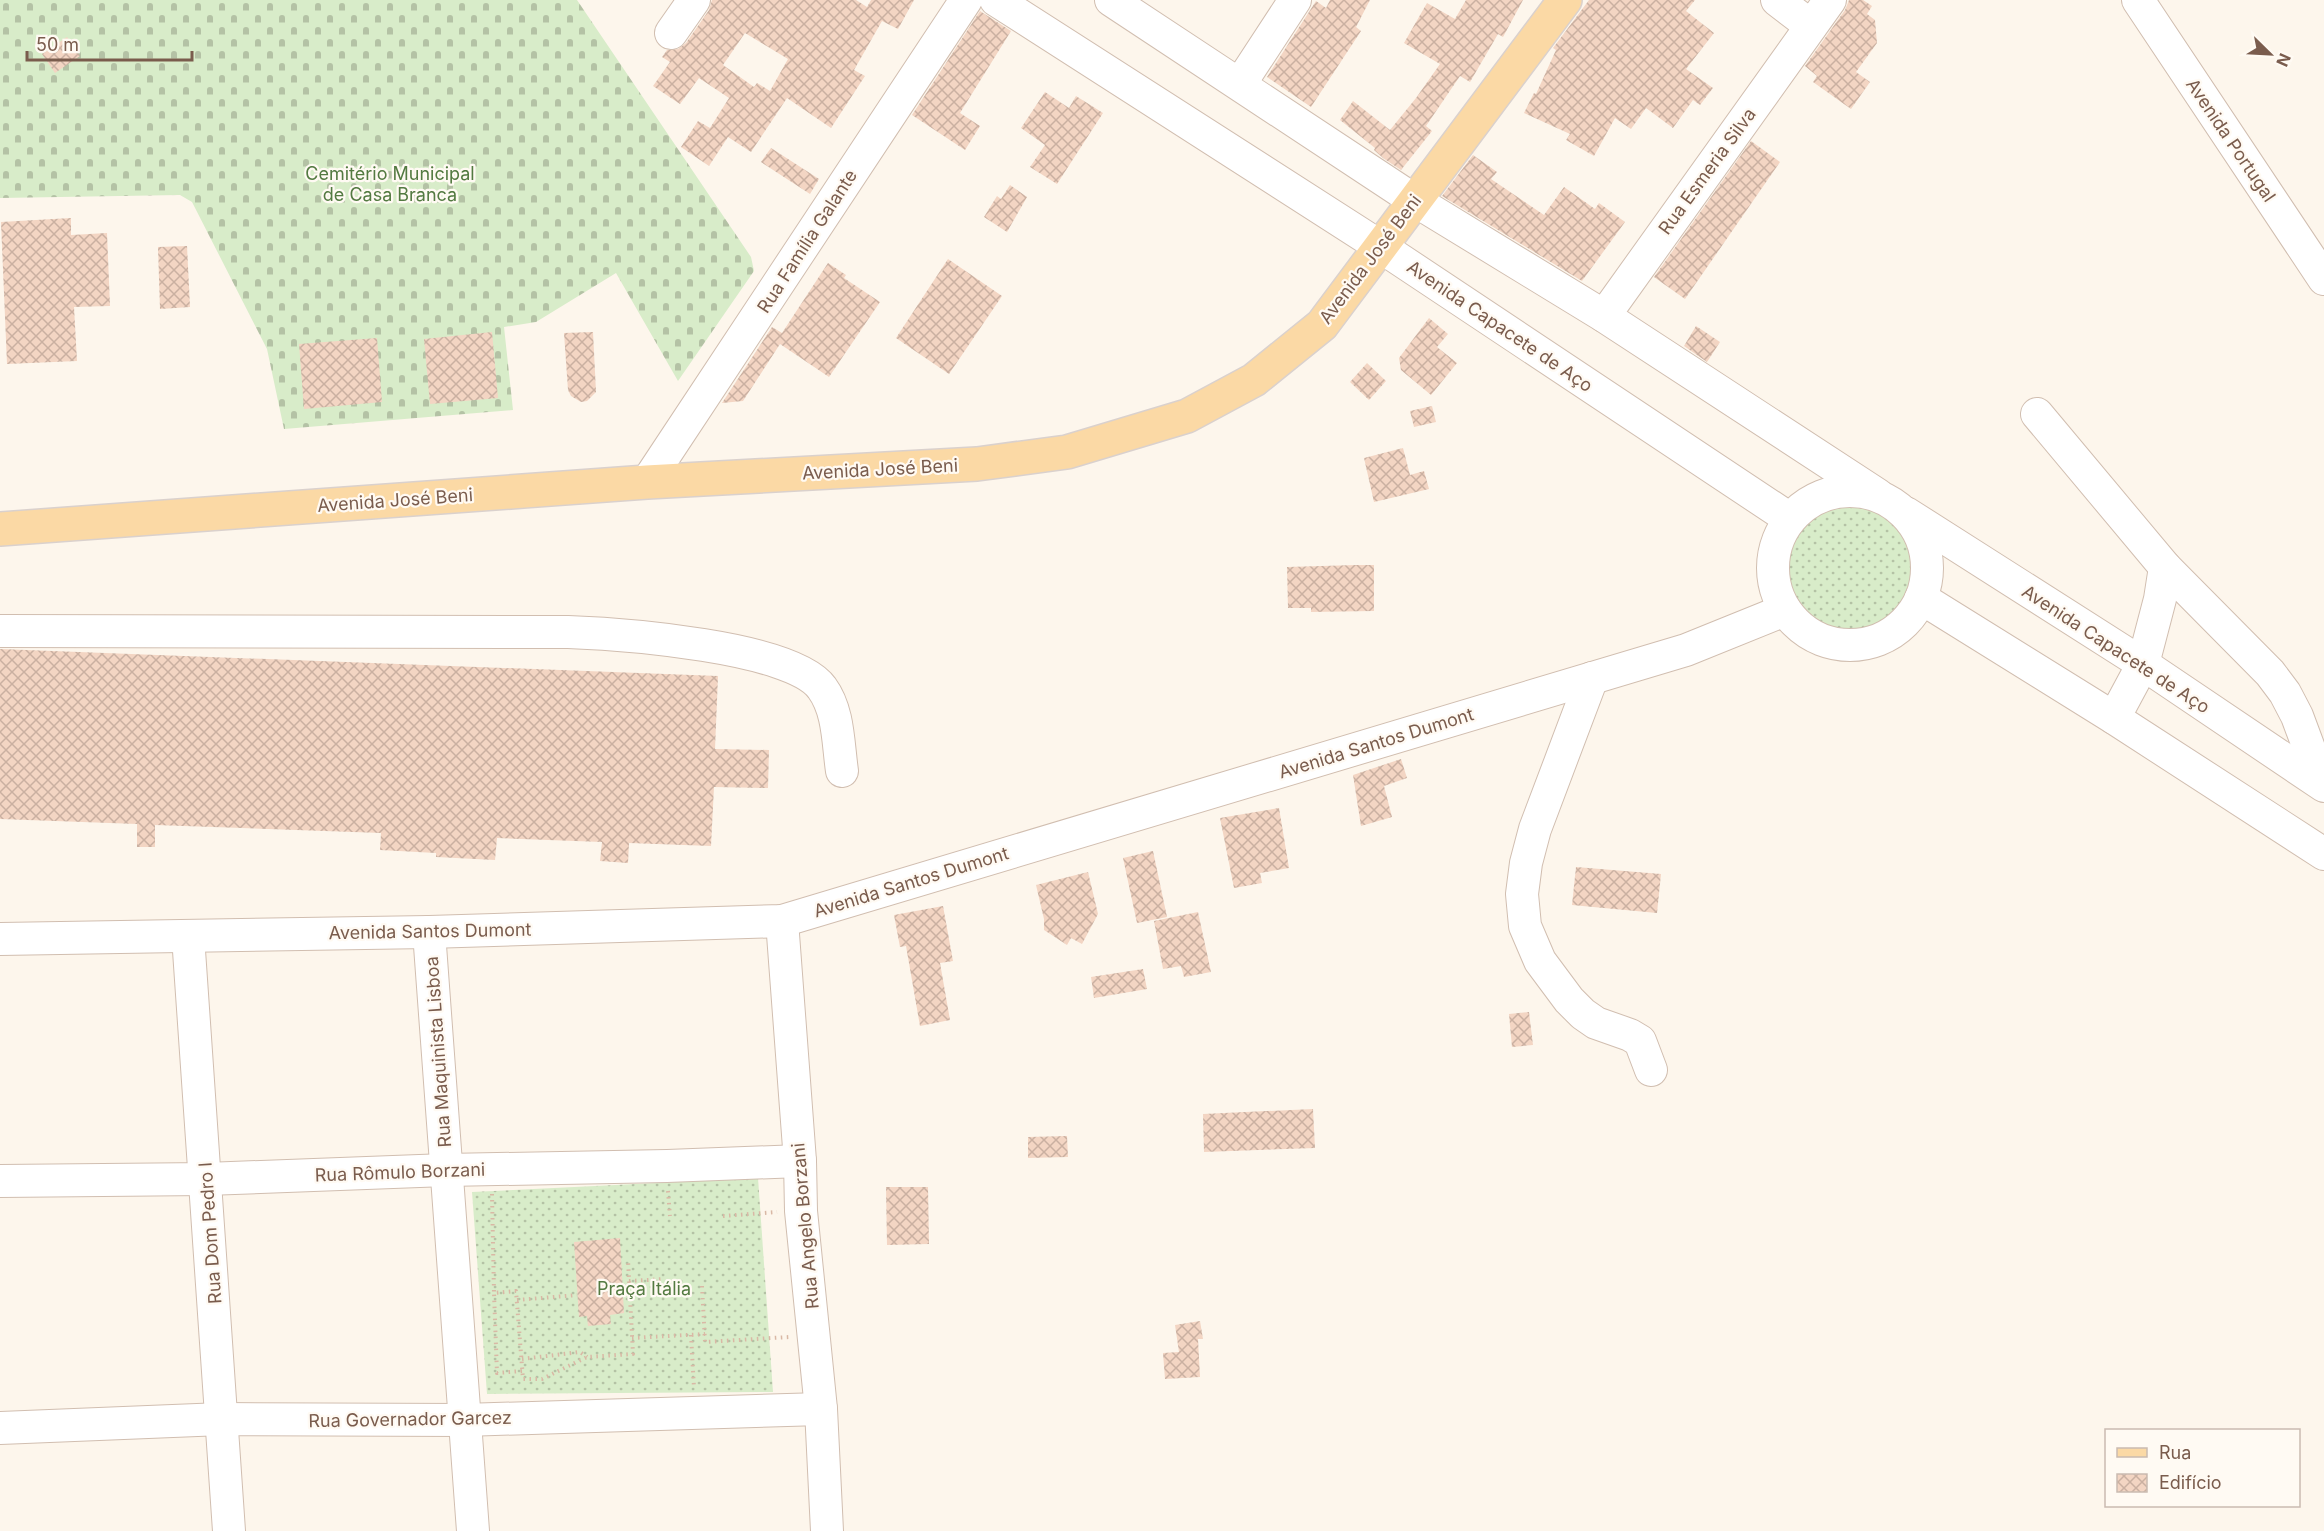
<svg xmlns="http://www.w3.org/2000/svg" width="2324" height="1531" font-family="Inter,sans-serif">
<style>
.grass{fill:url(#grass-dots)}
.cemetery{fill:url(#cemetery-stones)}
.building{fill:url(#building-cross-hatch);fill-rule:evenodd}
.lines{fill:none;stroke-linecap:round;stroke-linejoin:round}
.minor-casing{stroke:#d1beb0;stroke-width:34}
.major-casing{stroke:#dad1cd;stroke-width:36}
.path{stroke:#d9b8a5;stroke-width:4;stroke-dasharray:1.5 4.5;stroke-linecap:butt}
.minor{stroke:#fff;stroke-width:32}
.major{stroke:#fbd9a5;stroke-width:33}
.labels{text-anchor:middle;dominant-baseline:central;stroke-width:4.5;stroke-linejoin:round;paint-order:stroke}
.street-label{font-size:18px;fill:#7a5c4d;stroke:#fffaf3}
.park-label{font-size:18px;fill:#537a41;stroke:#fffaf3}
</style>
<defs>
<pattern id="grass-dots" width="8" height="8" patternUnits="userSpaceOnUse" patternTransform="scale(1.5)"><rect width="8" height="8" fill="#d8ecc9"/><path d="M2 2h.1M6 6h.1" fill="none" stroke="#b4c2a5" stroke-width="1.8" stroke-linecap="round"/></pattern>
<pattern id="cemetery-stones" width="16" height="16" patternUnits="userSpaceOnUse" patternTransform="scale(1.5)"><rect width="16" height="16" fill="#d8ecc9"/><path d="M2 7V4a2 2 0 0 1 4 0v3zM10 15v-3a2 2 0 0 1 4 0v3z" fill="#b4c2a5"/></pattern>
<pattern id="building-cross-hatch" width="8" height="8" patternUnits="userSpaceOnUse" patternTransform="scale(1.5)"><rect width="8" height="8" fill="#f3d5c3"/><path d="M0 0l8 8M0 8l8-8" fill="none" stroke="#cab0a1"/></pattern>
</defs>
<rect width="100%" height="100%" fill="#fdf6ec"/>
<g class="grass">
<circle cx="1849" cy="567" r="68"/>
<polygon points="758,1178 773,1392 487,1394 472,1192"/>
</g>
<polygon class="cemetery" points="0,0 577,0 751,257 754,271 678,381 616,273 536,322 504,327 513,410 284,429 267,349 192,202 180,195 0,198"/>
<g class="building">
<path d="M712,0H856L867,7L871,0H914L898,29L882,21L854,70L865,76L831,128L787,98L751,152L728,137L709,166L681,147L698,121L710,128L729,98L699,78L680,104L653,86L670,62L662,57L667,50L678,49L686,43L709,10ZM745,33L788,59L770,91L757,83L754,87L723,65Z"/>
<polygon points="1330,0 1370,0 1356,27 1361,31 1311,107 1267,77 1316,1 1326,8"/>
<polygon points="1466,0 1523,0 1503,37 1498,34 1470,82 1460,76 1426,126 1432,131 1401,170 1383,158 1374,150 1375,148 1340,120 1353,101 1390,130 1416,98 1440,64 1404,43 1427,3 1455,19"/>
<polygon points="1589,0 1695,0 1686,11 1714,33 1686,69 1713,88 1700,105 1693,100 1673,128 1646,108 1631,129 1615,118 1594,156 1566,140 1570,134 1524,113 1534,93 1536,94 1556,50 1553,48"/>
<polygon points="1849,0 1863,0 1872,6 1867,14 1875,20 1877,43 1856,72 1870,82 1851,109 1813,82 1817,76 1805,66 1845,10"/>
<polygon points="980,11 1011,31 960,113 980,126 965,150 912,115"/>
<polygon points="67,37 80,56 55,73 42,54"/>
<polygon points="1045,92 1069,108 1076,96 1103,113 1057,184 1030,167 1045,145 1021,128"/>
<polygon points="1751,141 1780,162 1685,299 1654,277"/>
<polygon points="771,148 819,179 810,194 761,162"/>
<polygon points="1473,155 1497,172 1491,179 1544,215 1564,187 1595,209 1599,203 1625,222 1582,281 1442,196"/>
<polygon points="1010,185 1027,197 1007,232 984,217 997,196 1001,199"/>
<polygon points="71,218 71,235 107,233 110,306 74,307 77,361 7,364 1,222"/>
<polygon points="187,246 190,307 160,309 158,247"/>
<polygon points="948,259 1002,296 949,374 896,338"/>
<polygon points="828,263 846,275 844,278 880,302 829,377 780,344 743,401 722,403 772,327 782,333"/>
<polygon points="1429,318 1448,334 1437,347 1457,363 1431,395 1401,370 1399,358"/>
<polygon points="1696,326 1720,342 1707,362 1684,346"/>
<polygon points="492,332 498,398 430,404 424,339"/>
<polygon points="593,332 596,392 587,401 581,402 571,396 568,390 564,333"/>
<polygon points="377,338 382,402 304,409 299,344"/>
<polygon points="1367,363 1386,381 1369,400 1350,382"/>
<polygon points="1432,406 1436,422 1414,427 1410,411"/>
<polygon points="1403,448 1410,475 1424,471 1429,489 1374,502 1364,458"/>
<polygon points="1356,565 1374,565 1374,611 1311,612 1311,608 1288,608 1287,567"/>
<polygon points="0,649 718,676 715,749 769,750 768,788 714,787 711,846 629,843 628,863 600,861 602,842 497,838 495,860 436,857 436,853 380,850 381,833 155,825 155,847 137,847 137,824 0,819"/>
<polygon points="1401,759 1407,778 1384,786 1392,817 1361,826 1353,775"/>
<polygon points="1279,808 1289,868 1260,873 1262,883 1234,888 1220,818"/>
<polygon points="1153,851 1167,917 1137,923 1123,858"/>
<polygon points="1576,867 1661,874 1657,913 1572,905"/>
<polygon points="1088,872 1098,914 1082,944 1071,938 1067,945 1044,930 1044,919 1036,885"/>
<polygon points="943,906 953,961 940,963 950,1020 920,1026 906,946 900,947 894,915"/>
<polygon points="1198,912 1211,972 1184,977 1181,966 1163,969 1154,921"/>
<polygon points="1143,969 1147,989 1094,998 1091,977"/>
<polygon points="1529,1012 1533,1045 1512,1047 1509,1014"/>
<polygon points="1313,1109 1315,1148 1204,1152 1203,1114"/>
<polygon points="1067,1136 1068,1157 1028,1158 1028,1137"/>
<polygon points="886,1187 928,1187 929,1244 887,1245"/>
<polygon points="620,1238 624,1313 610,1315 611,1324 588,1326 587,1316 579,1317 574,1242"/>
<polygon points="1200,1321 1203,1339 1198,1339 1200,1377 1165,1379 1163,1353 1179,1352 1175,1325"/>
</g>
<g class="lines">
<g class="minor-casing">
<g id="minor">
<polyline points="996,0 1381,247 1790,519"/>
<polyline points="1111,0 1414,200 1604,316 1878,495"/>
<polyline points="1777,0 1811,26"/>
<polyline points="2138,0 2324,279"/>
<polyline points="671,33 694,0"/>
<polyline points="1240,84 1295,0"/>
<polyline points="1604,316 1830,0"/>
<polyline points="2037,414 2165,567 2270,673 2285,693 2297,716 2316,767"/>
<polyline points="647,482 966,0"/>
<circle cx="1850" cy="568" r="77"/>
<polyline points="1906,513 2143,664 2324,786"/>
<polyline points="1921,598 2114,718 2324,854"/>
<path d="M0,631L568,632C620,634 793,646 822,688C839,711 838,744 842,771"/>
<polyline points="1592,678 1535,829 1526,863 1522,894 1525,926 1540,961 1569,1000 1583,1014 1596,1023 1630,1035 1640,1041 1651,1070"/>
<polyline points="2114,718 2143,664 2160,599 2165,567"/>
<polyline points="782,921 800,1161 801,1211 821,1409 827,1531"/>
<polyline points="429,932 473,1531"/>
<polyline points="188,936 229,1531"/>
<polyline points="0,939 429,932 782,921 1686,650 1785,610"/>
<polyline points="0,1181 206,1179 446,1170 667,1166 800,1161"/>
<polyline points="0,1428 222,1419 464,1420 821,1409"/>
</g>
</g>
<g class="major-casing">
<polyline id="major" points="0,529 647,482 977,464 1067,452 1187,416 1254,380 1322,325 1565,0"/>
</g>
<g class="path">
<polyline points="668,1191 670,1216"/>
<polyline points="492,1194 494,1293"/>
<polyline points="723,1216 777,1212"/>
<polyline points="629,1281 664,1279"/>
<polyline points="702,1286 705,1342 789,1337"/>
<polyline points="517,1300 577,1295"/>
<polyline points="691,1335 694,1388"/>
<polyline points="632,1338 705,1334"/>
<polyline points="522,1359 580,1352 587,1357"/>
<polyline points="522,1371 497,1373 494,1293 516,1291 523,1379 542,1379 587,1357 633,1354 628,1260"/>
</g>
<use href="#minor" class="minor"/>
<use href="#major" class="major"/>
</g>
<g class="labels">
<g class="street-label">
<text transform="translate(2231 140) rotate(56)">Avenida Portugal</text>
<text transform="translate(1707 171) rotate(-54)">Rua Esmeria Silva</text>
<text transform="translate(807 241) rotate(-57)">Rua Família Galante</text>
<text transform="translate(1370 259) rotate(-53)">Avenida José Beni</text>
<text transform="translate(1500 326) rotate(34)">Avenida Capacete de Aço</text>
<text transform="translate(880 469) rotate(-3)">Avenida José Beni</text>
<text transform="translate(395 500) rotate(-4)">Avenida José Beni</text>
<text transform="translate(2116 649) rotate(33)">Avenida Capacete de Aço</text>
<text transform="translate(1376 743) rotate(-17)">Avenida Santos Dumont</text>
<text transform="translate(911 882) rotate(-17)">Avenida Santos Dumont</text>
<text transform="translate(430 931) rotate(-1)">Avenida Santos Dumont</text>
<text transform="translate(438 1052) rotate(-94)">Rua Maquinista Lisboa</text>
<text transform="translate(400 1172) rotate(-2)">Rua Rômulo Borzani</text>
<text transform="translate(805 1226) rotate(-95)">Rua Angelo Borzani</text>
<text transform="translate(210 1233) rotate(-94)">Rua Dom Pedro I</text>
<text transform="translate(410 1419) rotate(-1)">Rua Governador Garcez</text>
</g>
<g class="park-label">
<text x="390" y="173">Cemitério Municipal<tspan x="390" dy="21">de Casa Branca</tspan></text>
<text x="644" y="1288">Praça Itália</text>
</g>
</g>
<rect x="2105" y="1429" width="195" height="78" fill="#fffaf3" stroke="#cabbb1" stroke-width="1.5"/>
<rect x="2117" y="1448" width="30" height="9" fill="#fbd9a5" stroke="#cabbb1" stroke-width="1.5"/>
<text x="2159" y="1459" font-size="18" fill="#7a5c4d">Rua</text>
<rect x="2117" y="1474" width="30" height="18" fill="url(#building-cross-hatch)" stroke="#cabbb1" stroke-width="1.5"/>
<text x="2159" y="1489" font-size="18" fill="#7a5c4d">Edifício</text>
<g transform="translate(2270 54) rotate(114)" stroke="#fffaf3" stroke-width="4.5" paint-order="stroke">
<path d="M0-4.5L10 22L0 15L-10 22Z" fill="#7a5c4d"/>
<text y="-9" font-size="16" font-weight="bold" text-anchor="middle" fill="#7a5c4d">N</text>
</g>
<path d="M27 51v9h165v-9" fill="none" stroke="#7a5c4d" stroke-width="3"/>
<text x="36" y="51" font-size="18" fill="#7a5c4d" stroke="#fffaf3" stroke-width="4.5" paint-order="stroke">50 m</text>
</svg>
